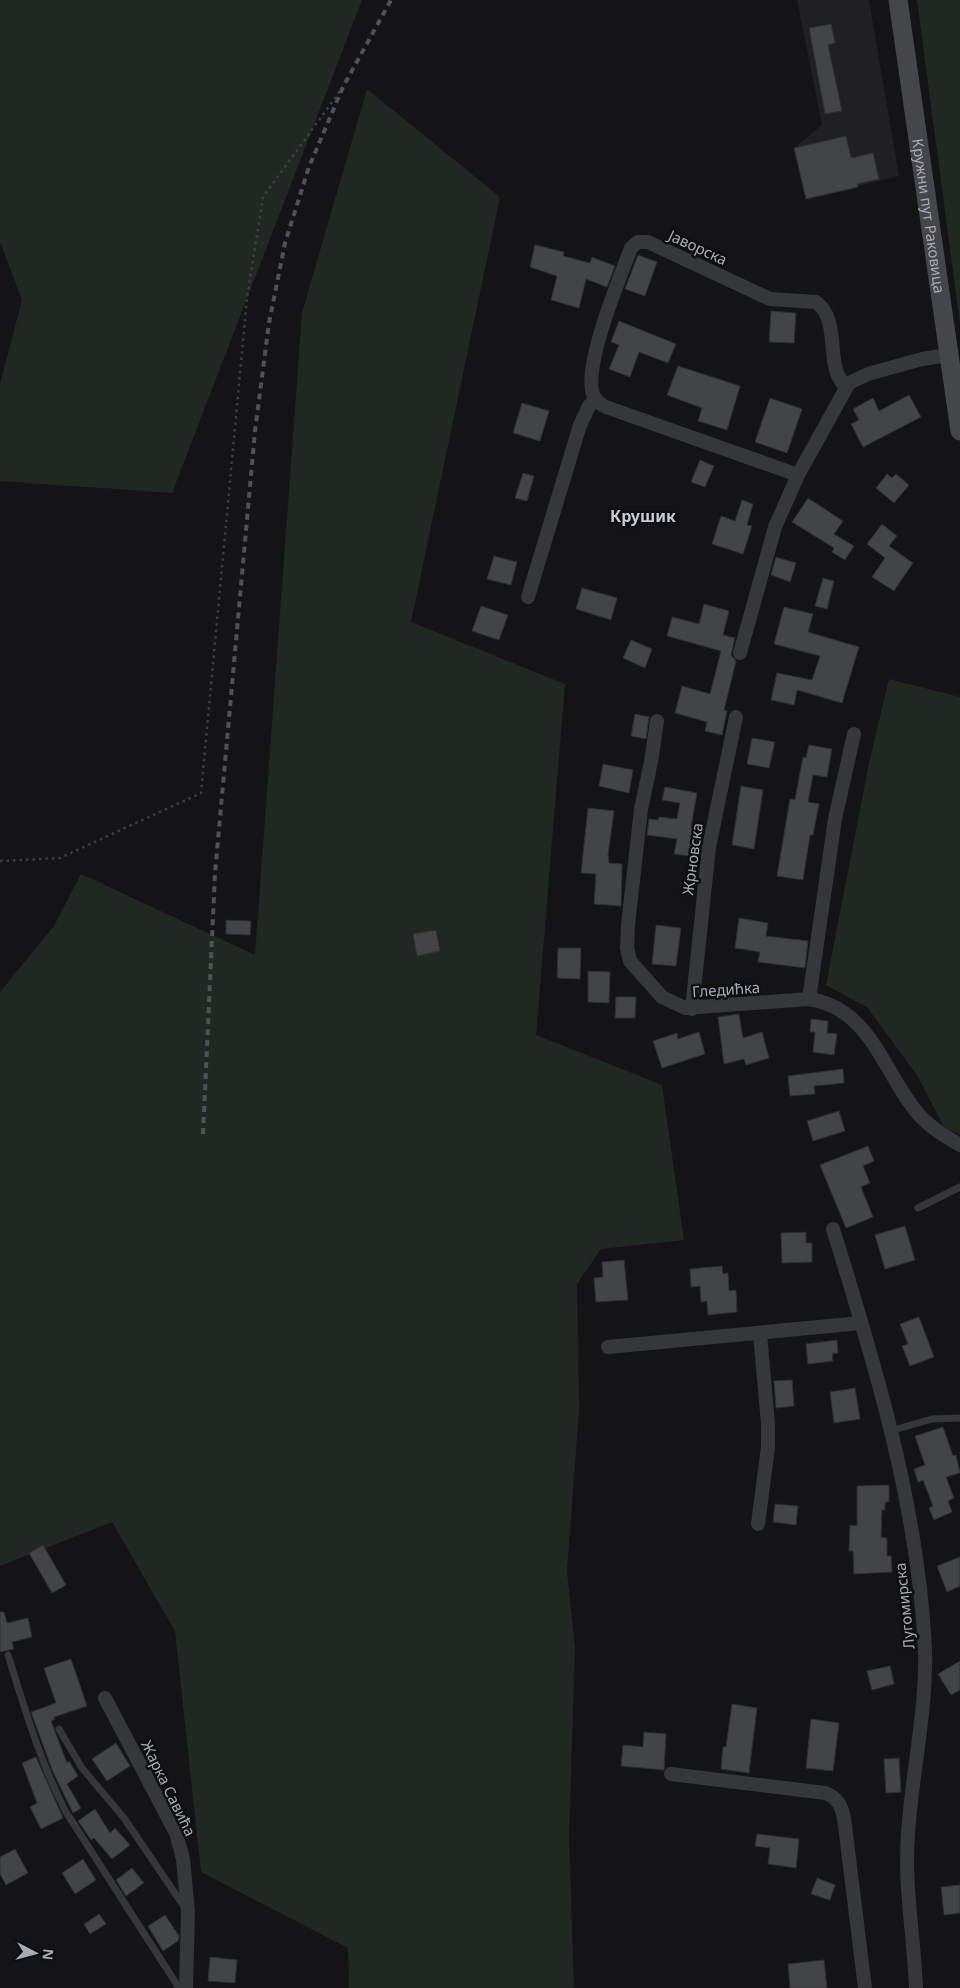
<svg xmlns="http://www.w3.org/2000/svg" width="960" height="1988" font-family="'Noto Sans',sans-serif">
<style>
.built{fill:#202023}
.green{fill:#212821}
.building{fill:#434448;stroke:#2e2f31}
.lines{fill:none;stroke-linecap:round;stroke-linejoin:round}
.path{stroke:#3c3e41;stroke-width:2.5;stroke-dasharray:2.5 4;stroke-linecap:butt}
.service{stroke:#36373a;stroke-width:7}
.minor{stroke:#36373a;stroke-width:14}
.secondary{stroke:#44464a;stroke-width:19}
.rail{stroke:#4f5155;stroke-width:4;stroke-dasharray:6 5;stroke-linecap:butt}
.labels{text-anchor:middle;dominant-baseline:central;stroke-width:5;stroke-linejoin:round;paint-order:stroke}
.street-label{font-size:15px;fill:#a7acb4;stroke:#0f0f11}
.neighbourhood-label{font-size:16px;font-weight:bold;fill:#c8cbd1;stroke:#0f0f11}
</style>
<rect width="100%" height="100%" fill="#141416"/>
<polygon class="built" points="797,0 869,0 899,176 806,199 794,148 822,125"/>
<g class="green">
<polygon points="0,0 362,0 172,493 0,481 0,384 22,300 0,242"/>
<polygon points="917,0 960,0 960,324"/>
<polygon points="367,89 500,197 411,622 565,684 536,1035 662,1085 684,1240 601,1249 577,1284 579,1410 567,1571 575,1648 569,1836 574,1988 349,1988 348,1948 201,1872 175,1631 112,1522 0,1566 0,992 54,926 81,874 255,955 302,313"/>
<polygon points="889,679 960,697 960,1135 944,1127 918,1077 868,1008 826,985 869,763"/>
</g>
<g class="building">
<polygon points="831,24 835,43 828,45 842,111 825,114 809,28"/>
<polygon points="846,136 851,158 873,153 879,179 857,184 858,187 806,199 794,148"/>
<polygon points="535,245 564,252 563,256 590,263 592,257 615,266 607,287 586,279 579,308 551,300 557,276 530,267"/>
<polygon points="638,255 657,262 645,296 625,289"/>
<polygon points="771,311 796,313 794,343 769,342"/>
<polygon points="619,321 676,344 668,363 639,352 630,377 609,369 619,345 611,342"/>
<polygon points="678,366 740,386 727,430 698,421 702,408 667,395"/>
<polygon points="909,395 921,417 863,447 851,424 859,420 853,409 873,398 879,411"/>
<polygon points="770,398 802,409 787,453 755,442"/>
<polygon points="522,403 549,411 540,441 513,433"/>
<polygon points="700,460 714,466 705,487 691,482"/>
<polygon points="523,473 534,476 527,501 515,498"/>
<polygon points="887,474 892,478 896,474 909,485 894,503 876,488"/>
<polygon points="808,498 843,521 834,534 854,546 845,560 832,552 834,548 792,522"/>
<polygon points="742,500 753,504 747,525 752,526 743,554 712,544 721,516 735,521"/>
<polygon points="882,524 897,536 889,546 913,563 894,591 872,577 885,558 867,544"/>
<polygon points="494,556 517,562 511,585 487,579"/>
<polygon points="776,557 796,563 790,582 771,575"/>
<polygon points="823,578 834,581 827,609 815,606"/>
<polygon points="582,588 617,598 611,620 576,609"/>
<polygon points="704,604 729,611 723,635 735,638 731,655 736,661 724,710 727,711 722,735 705,731 707,722 675,713 682,686 710,694 721,651 667,636 672,617 699,624"/>
<polygon points="481,606 508,615 499,640 472,631"/>
<polygon points="784,607 813,614 808,632 859,647 842,703 797,690 794,705 771,700 777,673 812,680 820,656 774,644"/>
<polygon points="631,640 652,649 645,668 623,658"/>
<polygon points="635,714 649,717 646,739 631,736"/>
<polygon points="752,738 775,742 769,768 747,764"/>
<polygon points="809,745 832,749 827,777 813,775 808,802 819,804 813,835 810,835 803,880 777,876 790,799 795,800 803,757 806,758"/>
<polygon points="603,764 633,770 629,793 599,786"/>
<polygon points="741,786 763,790 754,849 732,845"/>
<polygon points="665,787 697,793 691,827 701,828 697,857 674,854 677,839 647,835 649,819 658,820 659,817 677,819 680,803 662,800"/>
<polygon points="588,808 614,811 608,855 609,863 622,864 621,906 594,904 596,874 581,873"/>
<polygon points="739,918 768,923 766,936 808,941 805,968 758,962 760,952 735,948"/>
<polygon points="226,920 251,921 250,935 226,934"/>
<polygon points="656,925 681,928 676,966 652,964"/>
<polygon points="436,930 440,951 417,956 413,934"/>
<polygon points="558,948 581,948 580,979 557,978"/>
<polygon points="588,971 610,972 609,1003 588,1002"/>
<polygon points="616,997 636,997 635,1018 615,1018"/>
<polygon points="739,1014 743,1038 762,1032 769,1058 746,1065 744,1059 724,1064 718,1017"/>
<polygon points="811,1019 828,1021 827,1033 837,1034 834,1055 813,1052 815,1032 810,1032"/>
<polygon points="699,1032 705,1054 662,1068 653,1041 677,1033 678,1039"/>
<polygon points="843,1069 844,1083 814,1086 815,1094 790,1096 788,1076"/>
<polygon points="839,1111 845,1131 813,1141 807,1121"/>
<polygon points="868,1146 874,1161 863,1166 870,1183 861,1187 873,1217 846,1228 820,1165"/>
<polygon points="905,1226 915,1260 885,1269 875,1235"/>
<polygon points="806,1232 806,1243 812,1243 812,1262 782,1263 781,1233"/>
<polygon points="624,1260 628,1300 596,1302 594,1278 603,1277 602,1262"/>
<polygon points="722,1266 723,1274 728,1273 729,1291 736,1290 737,1312 708,1315 707,1301 701,1302 700,1286 691,1287 690,1269"/>
<polygon points="919,1317 934,1357 910,1366 902,1346 908,1344 900,1324"/>
<polygon points="837,1340 838,1353 832,1354 833,1361 808,1364 806,1344"/>
<polygon points="792,1380 794,1406 776,1408 774,1381"/>
<polygon points="855,1388 860,1419 834,1423 830,1392"/>
<polygon points="943,1427 953,1456 956,1455 960,1473 946,1477 954,1498 948,1501 952,1512 934,1520 929,1508 933,1506 923,1480 918,1482 914,1469 925,1465 915,1436"/>
<polygon points="889,1485 889,1502 885,1502 885,1510 882,1510 881,1537 887,1538 887,1556 891,1556 892,1572 854,1574 853,1551 849,1551 850,1525 857,1526 857,1486"/>
<polygon points="775,1504 798,1506 796,1525 773,1522"/>
<polygon points="43,1545 66,1585 52,1593 29,1553"/>
<polygon points="960,1557 960,1586 947,1592 937,1566"/>
<polygon points="0,1612 4,1612 7,1623 28,1618 32,1637 12,1642 14,1649 0,1652"/>
<polygon points="71,1659 87,1706 54,1717 55,1719 51,1721 67,1763 69,1761 78,1776 67,1784 81,1808 73,1813 53,1772 31,1712 56,1703 44,1668"/>
<polygon points="960,1661 960,1690 951,1695 938,1674"/>
<polygon points="890,1666 894,1684 872,1690 867,1671"/>
<polygon points="732,1704 757,1708 749,1773 721,1769 723,1747 726,1747"/>
<polygon points="811,1719 839,1723 833,1771 806,1768"/>
<polygon points="644,1732 666,1734 664,1770 621,1766 623,1745 643,1747"/>
<polygon points="116,1743 130,1766 107,1781 92,1759"/>
<polygon points="36,1757 63,1818 41,1829 30,1807 37,1803 22,1763"/>
<polygon points="899,1758 901,1792 886,1793 884,1759"/>
<polygon points="95,1809 110,1833 115,1828 130,1845 112,1859 94,1838 91,1840 78,1821"/>
<polygon points="757,1834 799,1839 796,1868 768,1864 770,1848 755,1846"/>
<polygon points="15,1849 28,1873 6,1885 0,1874 0,1857"/>
<polygon points="83,1859 96,1880 75,1894 62,1873"/>
<polygon points="132,1868 144,1883 126,1896 116,1880"/>
<polygon points="817,1878 835,1885 830,1900 811,1894"/>
<polygon points="960,1885 960,1913 944,1915 941,1887"/>
<polygon points="99,1914 106,1924 90,1934 84,1924"/>
<polygon points="165,1915 179,1936 178,1941 163,1951 148,1926"/>
<polygon points="210,1957 237,1960 235,1983 208,1981"/>
<polygon points="824,1960 827,1988 790,1988 788,1964"/>
</g>
<g class="lines">
<polyline class="path" points="0,861 60,858 201,793 247,298 263,197 343,87"/>
<g class="service">
<polyline points="918,1208 960,1187"/>
<polyline points="890,1431 932,1419 960,1418"/>
<path d="M8,1655C25,1709 40,1762 66,1812L179,1988"/>
<polyline points="59,1729 82,1768 124,1818 185,1908"/>
</g>
<g class="minor">
<path d="M846,388C842,382 837,376 836,370C830,350 836,315 816,302L770,299L648,242H638L631,248C620,277 583,366 593,394C595,401 600,404 606,407L798,475L849,383L868,374L922,359L949,355"/>
<polyline points="528,597 580,425 589,406 595,400"/>
<polyline points="740,653 775,527 798,475"/>
<path d="M657,721L651,762L641,809L628,925L627,948L630,961L662,997L685,1008L809,999C869,1008 882,1068 915,1110C926,1125 944,1136 960,1145"/>
<polyline points="809,999 835,819 854,734"/>
<polyline points="692,1009 709,847 736,717"/>
<path d="M833,1229C875,1364 918,1506 925,1648C927,1710 912,1772 908,1834C904,1886 914,1936 916,1988"/>
<polyline points="608,1347 861,1323"/>
<polyline points="758,1524 768,1447 768,1424 760,1334"/>
<polyline points="105,1698 176,1833 183,1859 188,1912 186,1988"/>
<path d="M671,1774L825,1793C838,1798 841,1805 844,1818L865,1988"/>
</g>
<path class="secondary" id="s1" d="M898,0L960,431"/>
<polyline class="rail" points="203,1134 215,873 255,431 269,323 285,243 309,167 343,87 391,0"/>
</g>
<g class="labels">
<g class="street-label">
<text stroke="none"><textPath href="#s1" startOffset="218">Кружни пут Раковица</textPath></text>
<text transform="translate(698 247) rotate(25)">Јаворска</text>
<text transform="translate(692 859) rotate(-82)">Жрновска</text>
<text transform="translate(726 989) rotate(-4)">Гледићка</text>
<text transform="translate(904 1606) rotate(-96)">Лугомирска</text>
<text transform="translate(169 1788) rotate(64)">Жарка Савића</text>
</g>
<g class="neighbourhood-label">
<text x="643" y="516">Крушик</text>
</g>
</g>
<g transform="translate(35 1953) rotate(96)" stroke="#0f0f11" stroke-width="4" paint-order="stroke">
<path d="M0-4L9 19L0 12L-9 19Z" fill="#a7acb4"/>
<text y="-8" font-size="14" font-weight="bold" text-anchor="middle" fill="#a7acb4">N</text>
</g>
</svg>
